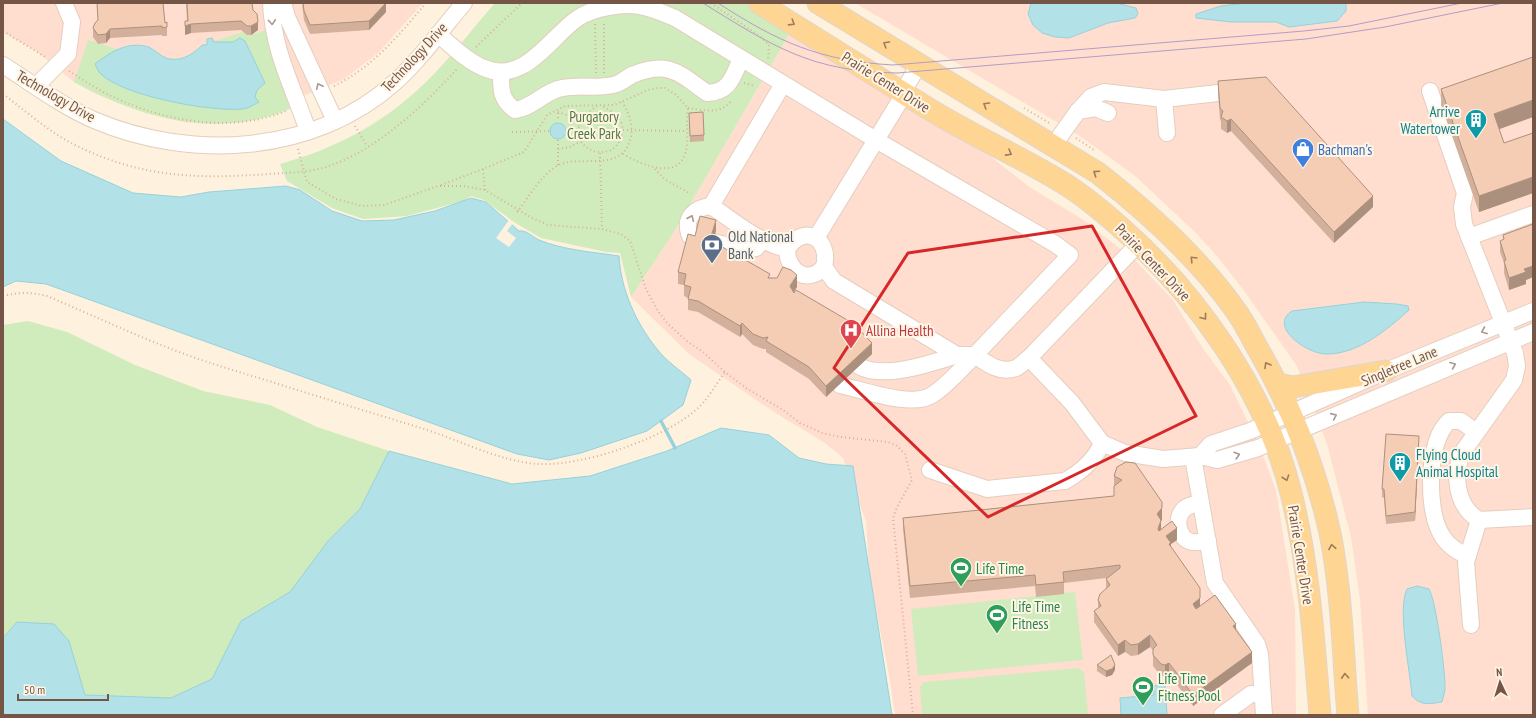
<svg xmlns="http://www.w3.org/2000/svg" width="1536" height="718" font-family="'PT Sans Narrow',sans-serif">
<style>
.commercial{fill:#ffded0}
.green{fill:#d0ebbc}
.water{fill:#b2e1e8;stroke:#97d1da}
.pier{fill:#fef1de}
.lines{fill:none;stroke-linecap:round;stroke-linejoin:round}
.stream{stroke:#97d1da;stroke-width:3.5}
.minor-casing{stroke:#e4cebd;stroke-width:18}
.major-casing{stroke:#ded6d2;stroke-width:23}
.path{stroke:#d9b097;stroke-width:2;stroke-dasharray:1 3;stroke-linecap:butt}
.minor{stroke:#fff;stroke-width:16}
.major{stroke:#ffd593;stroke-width:21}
.tram{stroke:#b39dc6;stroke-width:1}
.wall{fill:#d3b09b}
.shaded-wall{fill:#ac907e}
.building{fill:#f5cdb4;stroke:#ac907e}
.oneway{stroke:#ac998f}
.oneway2{stroke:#9e7b5c}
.marked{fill:none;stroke:#d62828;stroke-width:3;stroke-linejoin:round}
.labels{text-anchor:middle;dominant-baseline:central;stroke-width:4;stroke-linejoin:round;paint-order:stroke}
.street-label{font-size:15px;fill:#755545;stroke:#fff5e5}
.culture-label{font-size:15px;fill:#0d838f;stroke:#fff5e5;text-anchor:end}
.park-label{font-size:15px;fill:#507b3c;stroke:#fff5e5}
.shop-label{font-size:15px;fill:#366cbe;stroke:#fff5e5;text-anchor:start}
.service-label{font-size:15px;fill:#4e5e75;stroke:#fff5e5;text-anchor:start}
.health-label{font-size:15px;fill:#be3a42;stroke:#fff5e5;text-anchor:start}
.leisure-label{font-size:15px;fill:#27864d;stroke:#fff5e5;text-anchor:start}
</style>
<rect width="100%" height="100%" fill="#fef1de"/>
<g class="commercial">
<polygon points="3,3 423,3 378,53 344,79 296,99 187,123 98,95 74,82 36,51 3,32"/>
<polygon points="855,3 1533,3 1533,715 1368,715 1360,600 1351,537 1327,444 1297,366 1242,288 1217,256 1196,233 1134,175 1077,134"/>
<polygon points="791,31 976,145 1028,186 1082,219 1135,260 1173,300 1204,350 1230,385 1259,445 1276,490 1295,609 1296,715 895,715 889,675 870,579 866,521 843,458 825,443 774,412 689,354 631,297 674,232"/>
</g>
<g class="green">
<path d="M495,3H746L791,31L674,232L631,297L620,253L606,252L541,238L514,222L484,200L471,196L463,201L407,216L363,219L332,208L287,181L280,164C335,149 384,123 425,83C450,59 472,29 495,3Z"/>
<path d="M272,27L299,105C221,141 146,121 74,82L88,40L117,49L146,46L166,58L181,59L195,53L202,45L243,32C251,38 263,31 272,27Z"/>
<polygon points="28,321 67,332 135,365 203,391 270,405 317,427 389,451 360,509 290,593 241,621 212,679 171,698 85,695 69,641 17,622 3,638 3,325"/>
<polygon points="1075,592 1083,660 918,676 911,609"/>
<polygon points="1078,668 1084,672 1088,715 922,715 920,687 924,682"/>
</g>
<g class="water">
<polygon points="1031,3 1116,3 1136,8 1138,14 1135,18 1108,23 1069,38 1055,37 1042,33 1033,25 1028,14"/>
<polygon points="1246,3 1346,3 1346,11 1337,21 1289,27 1276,22 1231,22 1196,18 1196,14 1221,6"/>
<path d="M212,38L214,42H233L240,38L245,41L265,83L257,90L255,97L259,102C253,105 247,109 242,109C211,112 123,96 101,74C98,72 97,67 95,64C109,53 126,42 145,46C152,47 158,54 164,57C177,64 193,55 202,45H207V39Z"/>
<path d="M3,119L61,161L133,193L181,197L209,192L286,186L300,190L332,211L362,221L394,220L435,211L471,198L486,202L519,231C527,230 531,236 539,240C563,250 593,252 619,256C621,290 636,323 657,349C666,361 680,370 691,380L683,405L647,431L581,453L549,460L517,454L46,284L16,281L3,287Z"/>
<circle cx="558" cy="131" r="8"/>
<path d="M1364,302L1397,304L1408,306L1409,310C1387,330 1358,354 1327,354C1309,355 1267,327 1292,311Z"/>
<polygon points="721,428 769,435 799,458 826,464 853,466 892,715 3,715 3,638 17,622 54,624 69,641 85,695 171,698 212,679 241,621 290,592 328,541 360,509 389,451 512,484 590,476 667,451"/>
<path d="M1417,586L1429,589C1436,600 1446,675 1445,690C1444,694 1443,698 1442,702C1429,704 1421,706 1412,696C1410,670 1397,610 1407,589Z"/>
<polygon points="1165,685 1167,715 1121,715 1120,698 1154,695 1153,686"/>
</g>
<polygon class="pier" points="509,220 513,223 507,231 516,238 509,247 496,238"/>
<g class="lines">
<polyline class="stream" points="661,421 675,448"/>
<g class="minor-casing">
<g id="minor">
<path d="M271,3C273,51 293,87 308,131"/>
<polyline points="283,3 287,17 335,121"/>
<path d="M438,34C452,46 467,61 484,68C525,85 550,37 578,18C593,8 622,3 640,6C652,8 663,13 675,18L876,140L1055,244L1070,255L975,355H957L834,281L824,267C808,285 787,272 787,249C759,243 734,221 711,206L783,84"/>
<path d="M3,65C33,84 62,106 94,120C190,161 313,155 394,83C420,60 441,30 464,3"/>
<path d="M501,72C501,89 500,99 515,110C531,108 542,94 558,89C577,84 595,89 613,85C620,84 626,78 632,75C669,60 679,73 707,93C730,92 732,78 741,59"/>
<polyline points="36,86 68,54 72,22 64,3"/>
<path d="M1430,91L1465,193L1462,207L1464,224L1515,353L1517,366L1514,380L1462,453C1453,476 1456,506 1479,520L1533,517"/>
<polyline points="1164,99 1167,133"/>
<polyline points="1078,111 1091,97 1104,92 1164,99 1218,93"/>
<polyline points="1053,146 1078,111 1096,108 1108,113"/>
<polyline points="1469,237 1533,214"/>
<path d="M697,238L690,236C683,218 694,208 711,206"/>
<polyline points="816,238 898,104 903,92 919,64"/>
<polyline points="713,242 747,250 756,248 763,239"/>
<path d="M787,249C804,223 831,238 824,267"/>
<polyline points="1029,358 1072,403 1102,443 1125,453 1163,459 1200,456 1217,460 1258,448 1533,332"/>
<path d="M859,366C883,380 932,363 957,355"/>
<path d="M840,385C863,390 912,408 932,395C948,385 962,368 975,355C987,364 1001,374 1016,368C1020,366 1025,361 1029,358L1139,243"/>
<polyline points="1200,456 1211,444 1250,431 1386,371 1533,311"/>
<polyline points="1193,457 1215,583 1257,644 1260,654 1264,715"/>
<path d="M930,470L987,489L1065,481C1081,472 1095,460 1102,443"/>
<path d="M1201,503C1195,504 1188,505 1184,509C1174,519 1178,539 1192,542C1197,543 1203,541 1208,541"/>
<path d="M1468,556C1455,551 1445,544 1439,530C1427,505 1427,441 1449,421H1461L1476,432"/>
<polyline points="1471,625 1466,562 1479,520"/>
<polyline points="1222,715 1251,694 1262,694"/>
</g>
</g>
<g class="major-casing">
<g id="major">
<path d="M759,3C816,38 872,74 929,109C973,136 1021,157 1065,184C1084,196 1102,211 1119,226C1196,293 1266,392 1291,493C1309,565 1314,641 1320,715"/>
<path d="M818,3L1098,173C1149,213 1199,258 1236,311C1245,323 1251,337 1258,349C1292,408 1317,471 1331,538C1342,596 1343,656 1348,715"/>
<polyline points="1278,384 1293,387 1386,371"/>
</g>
</g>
<g class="path">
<polyline points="711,3 761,37 769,45 768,60"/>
<polyline points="595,24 596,74"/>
<polyline points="3,31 47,58"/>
<polyline points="476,47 522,3"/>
<path d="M69,71C82,79 95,88 109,95C163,121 229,134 286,111"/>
<polyline points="604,73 604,22"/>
<polyline points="744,83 755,86"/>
<path d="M334,86C372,68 400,34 426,3"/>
<path d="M3,94C27,112 50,133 77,146C143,178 197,179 269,174C294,172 313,173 337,163C383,144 424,105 457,69"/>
<path d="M597,106C592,110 583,115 581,121C566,151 617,167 622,133C625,119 612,111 602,106"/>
<path d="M688,108C702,110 721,115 731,101"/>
<polyline points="1024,108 1051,124"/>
<polyline points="558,112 581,120"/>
<polyline points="558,113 558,121"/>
<polyline points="355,126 367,146"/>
<polyline points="623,130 687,131"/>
<polyline points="568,131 585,131"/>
<polyline points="512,132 549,131"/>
<polyline points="1076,138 1094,150"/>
<polyline points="558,140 558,165"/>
<polyline points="298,149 307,182 336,199 362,206 384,205 438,186 464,186 485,190 532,218 548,225 602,229 621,234 630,241 646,289 658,311 668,324 688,342 703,352 725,372 746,388 783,410 800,423 822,433 841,437 888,442 896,445 905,454 912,480 897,507 893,518 913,715"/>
<polyline points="558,149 570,147 581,141"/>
<polyline points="600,153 602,229"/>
<polyline points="655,169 664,179 691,194"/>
<polyline points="441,185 483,169"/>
<path d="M485,190L483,169L524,152L547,115L565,106L614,105L648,90L658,88H665L675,94L688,108C686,120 688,132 687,145C683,184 642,165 621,153"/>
<path d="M517,212C530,196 539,177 557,166C577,153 623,175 631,137C633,125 629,112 622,102"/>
<path d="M3,296C19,292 31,292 47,296C87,313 126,331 166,347C201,361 236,371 272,382C322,398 373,413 424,429C459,440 504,463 540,464C584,466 666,438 698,408C709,398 716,384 725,372"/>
</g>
<use href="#minor" class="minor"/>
<use href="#major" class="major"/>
<g class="tram">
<path d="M703,3C772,46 812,72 897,73L1306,39L1385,27L1503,3"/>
<path d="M718,3C778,42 820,61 893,65L1304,31L1349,26L1462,3"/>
</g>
</g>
<g class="wall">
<polygon points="97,3 165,3 165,4 163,4 165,23 167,22 167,36 162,36 162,35 110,38 106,43 98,44 93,37 93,28 98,20"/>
<polygon points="186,3 252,3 253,10 258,30 251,35 247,35 241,30 191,33 185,35 185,21 187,21"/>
<polygon points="302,3 386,3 386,12 369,30 310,34 304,20"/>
<polygon points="1533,57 1533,117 1499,129 1504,143 1533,133 1533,193 1479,212 1441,105 1441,89"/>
<polygon points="1218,81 1373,207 1334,243 1231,131 1227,133 1221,129 1221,121 1220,120 1218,93"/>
<polygon points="689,113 704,135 704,141 690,142"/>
<polygon points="1533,224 1533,277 1526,280 1526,284 1509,290 1504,273 1504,263 1500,252 1500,241 1503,240 1503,235"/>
<polygon points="716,231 713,241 770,278 797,287 794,292 794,293 872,354 826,397 809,379 766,352 766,349 763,349 753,345 742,334 740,337 698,312 688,310 688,298 684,296 684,285 678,284 678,272"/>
<polygon points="1419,444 1415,521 1386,524 1384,498 1382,497 1382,489"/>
<polygon points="1117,467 1162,520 1161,521 1161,529 1177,540 1171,544 1171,547 1200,606 1236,630 1252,663 1193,706 1169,674 1165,676 1161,676 1153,666 1153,650 1150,647 1138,655 1131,656 1125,652 1118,656 1094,622 1094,611 1098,608 1098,600 1106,589 1106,578 1064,583 1064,594 1036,597 1035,586 910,598 903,529 903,518 1114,496 1114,476"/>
<polygon points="1097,665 1115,670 1112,675 1106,677 1097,671"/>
</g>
<g class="shaded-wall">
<polygon points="386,3 386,12 369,30 369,21"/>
<polygon points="258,22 258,30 251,35 251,26"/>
<polygon points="191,24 191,33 185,35 185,26"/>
<polygon points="110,29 110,38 106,43 106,34"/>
<polygon points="1533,100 1533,117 1494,131 1494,114"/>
<polygon points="1231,119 1231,131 1227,133 1227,121"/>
<polygon points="1533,177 1533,193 1479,212 1479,196"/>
<polygon points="1373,196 1373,207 1334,243 1334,232"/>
<polygon points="716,220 716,231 710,251 710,240"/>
<polygon points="1533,266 1533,277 1526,280 1526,284 1509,290 1509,278 1524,269"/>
<polygon points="797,275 797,287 790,297 790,286"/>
<polygon points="742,323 742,334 740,337 740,326"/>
<polygon points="872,343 872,354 826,397 826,386"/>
<polygon points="1419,436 1419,444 1415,521 1415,512"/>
<polygon points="1162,502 1162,520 1161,521 1161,532 1158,541 1157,514"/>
<polygon points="1177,528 1177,540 1171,544 1171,554 1166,536"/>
<polygon points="1200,598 1200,609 1193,616 1193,604"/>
<polygon points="1236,624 1236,636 1233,626"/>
<polygon points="1150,635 1150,647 1138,655 1138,644"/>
<polygon points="1125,640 1125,652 1118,656 1118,645"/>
<polygon points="1252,652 1252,663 1193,706 1193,695"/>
<polygon points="1169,663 1169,674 1165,676 1165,665"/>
<polygon points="1115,665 1115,670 1112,675 1106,677 1106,671"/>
</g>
<g class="building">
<polygon points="97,3 163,3 165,23 167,22 167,27 162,28 162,26 110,29 106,34 98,35 93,28 95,23 98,20"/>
<polygon points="187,3 252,3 253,10 257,14 258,22 251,26 247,26 241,21 191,24 185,26 185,21 188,21"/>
<polygon points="303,3 386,3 369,21 310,25 304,11"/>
<polygon points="1533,57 1533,100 1494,114 1504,143 1533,133 1533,177 1479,196 1441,89"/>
<polygon points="1266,77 1373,196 1334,232 1231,119 1227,121 1221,117 1223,111 1220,108 1218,81"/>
<polygon points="703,112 704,135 690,136 689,113"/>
<polygon points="700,216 716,220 710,240 770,274 768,278 777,278 783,267 791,270 797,275 790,286 794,293 796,290 854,324 872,343 826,386 809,367 766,341 768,337 763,338 753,334 742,323 740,326 698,301 688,299 691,287 684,285 686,274 678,272 688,234 695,236"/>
<polygon points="1533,224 1533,266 1524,269 1526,272 1509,278 1504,261 1506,260 1500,241 1504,239 1503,235"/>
<polygon points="1386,434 1419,436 1415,512 1386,516 1384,489 1382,489"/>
<polygon points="1126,462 1135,463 1162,502 1162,508 1157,514 1161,520 1158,529 1159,531 1172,521 1177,528 1166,536 1171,543 1169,544 1200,588 1200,598 1193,604 1196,609 1215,595 1236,624 1233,626 1252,652 1193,695 1169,663 1165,665 1161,664 1153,655 1153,649 1157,645 1150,635 1138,644 1131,645 1125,640 1118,645 1094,611 1101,606 1098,600 1100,594 1110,585 1106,579 1120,568 1120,565 1063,572 1064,582 1036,585 1035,575 910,586 903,518 1114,496 1114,486 1122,480 1114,476 1117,467"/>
<polygon points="1111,655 1115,665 1112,669 1106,671 1097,665"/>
</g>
<defs><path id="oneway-chevron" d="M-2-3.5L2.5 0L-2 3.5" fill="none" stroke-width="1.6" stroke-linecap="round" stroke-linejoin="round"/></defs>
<g class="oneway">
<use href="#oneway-chevron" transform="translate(272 22) rotate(86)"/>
<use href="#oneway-chevron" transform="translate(319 86) rotate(-115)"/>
<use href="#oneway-chevron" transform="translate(691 218) rotate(-67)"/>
<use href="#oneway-chevron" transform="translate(1484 331) rotate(158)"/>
<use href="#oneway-chevron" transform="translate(1453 365) rotate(-23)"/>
<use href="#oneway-chevron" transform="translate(1334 416) rotate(-24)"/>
<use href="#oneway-chevron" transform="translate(1237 455) rotate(-17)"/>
</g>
<g class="oneway2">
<use href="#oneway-chevron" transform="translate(792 23) rotate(32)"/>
<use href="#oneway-chevron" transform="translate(886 44) rotate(-149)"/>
<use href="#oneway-chevron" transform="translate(986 105) rotate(-149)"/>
<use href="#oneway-chevron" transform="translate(1009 153) rotate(29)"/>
<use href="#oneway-chevron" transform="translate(1096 173) rotate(-146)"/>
<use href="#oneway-chevron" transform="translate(1193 259) rotate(-134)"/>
<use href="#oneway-chevron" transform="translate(1204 317) rotate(53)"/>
<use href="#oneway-chevron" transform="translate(1267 365) rotate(-120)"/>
<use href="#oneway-chevron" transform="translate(1286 478) rotate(71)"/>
<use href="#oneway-chevron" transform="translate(1332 547) rotate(-99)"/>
<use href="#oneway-chevron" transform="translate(1345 676) rotate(-93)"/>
</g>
<path class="marked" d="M1092,226L1196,416L988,517L834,368L908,253Z"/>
<defs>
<g id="building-pin" transform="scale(1.15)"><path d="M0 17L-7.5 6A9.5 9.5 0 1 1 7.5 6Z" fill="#0f9aa8" stroke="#fff5e5"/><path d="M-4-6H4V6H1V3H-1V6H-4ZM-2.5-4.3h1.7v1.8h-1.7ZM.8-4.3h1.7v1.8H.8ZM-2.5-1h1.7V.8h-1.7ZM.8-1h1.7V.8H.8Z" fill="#fff"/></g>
<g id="shop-pin" transform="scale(1.15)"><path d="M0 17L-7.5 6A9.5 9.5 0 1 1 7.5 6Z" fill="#3f7fe0" stroke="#fff5e5"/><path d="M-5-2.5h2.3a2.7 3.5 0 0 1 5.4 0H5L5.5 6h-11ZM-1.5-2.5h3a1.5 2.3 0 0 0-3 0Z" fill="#fff"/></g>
<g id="bank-pin" transform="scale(1.15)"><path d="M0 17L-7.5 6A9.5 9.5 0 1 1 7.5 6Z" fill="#5c6f8a" stroke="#fff5e5"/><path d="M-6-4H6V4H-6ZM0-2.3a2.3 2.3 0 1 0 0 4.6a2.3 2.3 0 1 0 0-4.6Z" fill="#fff"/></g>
<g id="hospital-pin" transform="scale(1.15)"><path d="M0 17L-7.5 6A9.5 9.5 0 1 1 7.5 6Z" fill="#e0444e" stroke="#fff5e5"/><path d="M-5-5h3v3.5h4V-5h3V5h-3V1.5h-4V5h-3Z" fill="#fff"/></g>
<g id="stadium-pin" transform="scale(1.15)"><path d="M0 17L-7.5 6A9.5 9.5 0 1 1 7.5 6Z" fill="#2e9e5b" stroke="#fff5e5"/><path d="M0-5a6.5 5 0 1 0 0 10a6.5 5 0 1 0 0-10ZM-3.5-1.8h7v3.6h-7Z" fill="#fff"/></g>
</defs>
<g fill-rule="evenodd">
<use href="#building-pin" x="1476" y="120"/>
<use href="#shop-pin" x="1303" y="149"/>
<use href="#bank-pin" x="712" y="245"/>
<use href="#hospital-pin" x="851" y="330"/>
<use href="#building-pin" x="1400" y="463"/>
<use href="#stadium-pin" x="961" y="568"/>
<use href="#stadium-pin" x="997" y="615"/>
<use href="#stadium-pin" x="1143" y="687"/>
</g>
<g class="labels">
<g class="street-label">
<text transform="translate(414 57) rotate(-47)">Technology Drive</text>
<text transform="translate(886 82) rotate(32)">Prairie Center Drive</text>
<text transform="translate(56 96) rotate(30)">Technology Drive</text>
<text transform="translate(1153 262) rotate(46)">Prairie Center Drive</text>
<text transform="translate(1399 366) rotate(-23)">Singletree Lane</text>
<text transform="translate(1301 555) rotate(81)">Prairie Center Drive</text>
</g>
<g class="culture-label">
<text x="1460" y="111">Arrive<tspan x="1460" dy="17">Watertower</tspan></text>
<text x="1416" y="454" text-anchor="start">Flying Cloud<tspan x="1416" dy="17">Animal Hospital</tspan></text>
</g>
<g class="park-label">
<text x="594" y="116">Purgatory<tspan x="594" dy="17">Creek Park</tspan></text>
</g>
<g class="shop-label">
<text x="1318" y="149">Bachman's</text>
</g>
<g class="service-label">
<text x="728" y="236">Old National<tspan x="728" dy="17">Bank</tspan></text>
</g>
<g class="health-label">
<text x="866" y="330">Allina Health</text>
</g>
<g class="leisure-label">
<text x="976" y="568">Life Time</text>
<text x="1012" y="606">Life Time<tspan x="1012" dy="17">Fitness</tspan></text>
<text x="1158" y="678">Life Time<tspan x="1158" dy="17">Fitness Pool</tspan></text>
</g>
</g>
<rect width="1536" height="718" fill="none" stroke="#755545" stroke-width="8"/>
<g transform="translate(1500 682) rotate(356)" stroke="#fff5e5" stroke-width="3" paint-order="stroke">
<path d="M0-3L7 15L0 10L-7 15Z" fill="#755545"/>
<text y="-6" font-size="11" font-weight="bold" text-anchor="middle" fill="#755545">N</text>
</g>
<path d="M18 694v6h90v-6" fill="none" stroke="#755545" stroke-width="2"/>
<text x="24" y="694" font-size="12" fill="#755545" stroke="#fff5e5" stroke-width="3" paint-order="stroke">50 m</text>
</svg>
